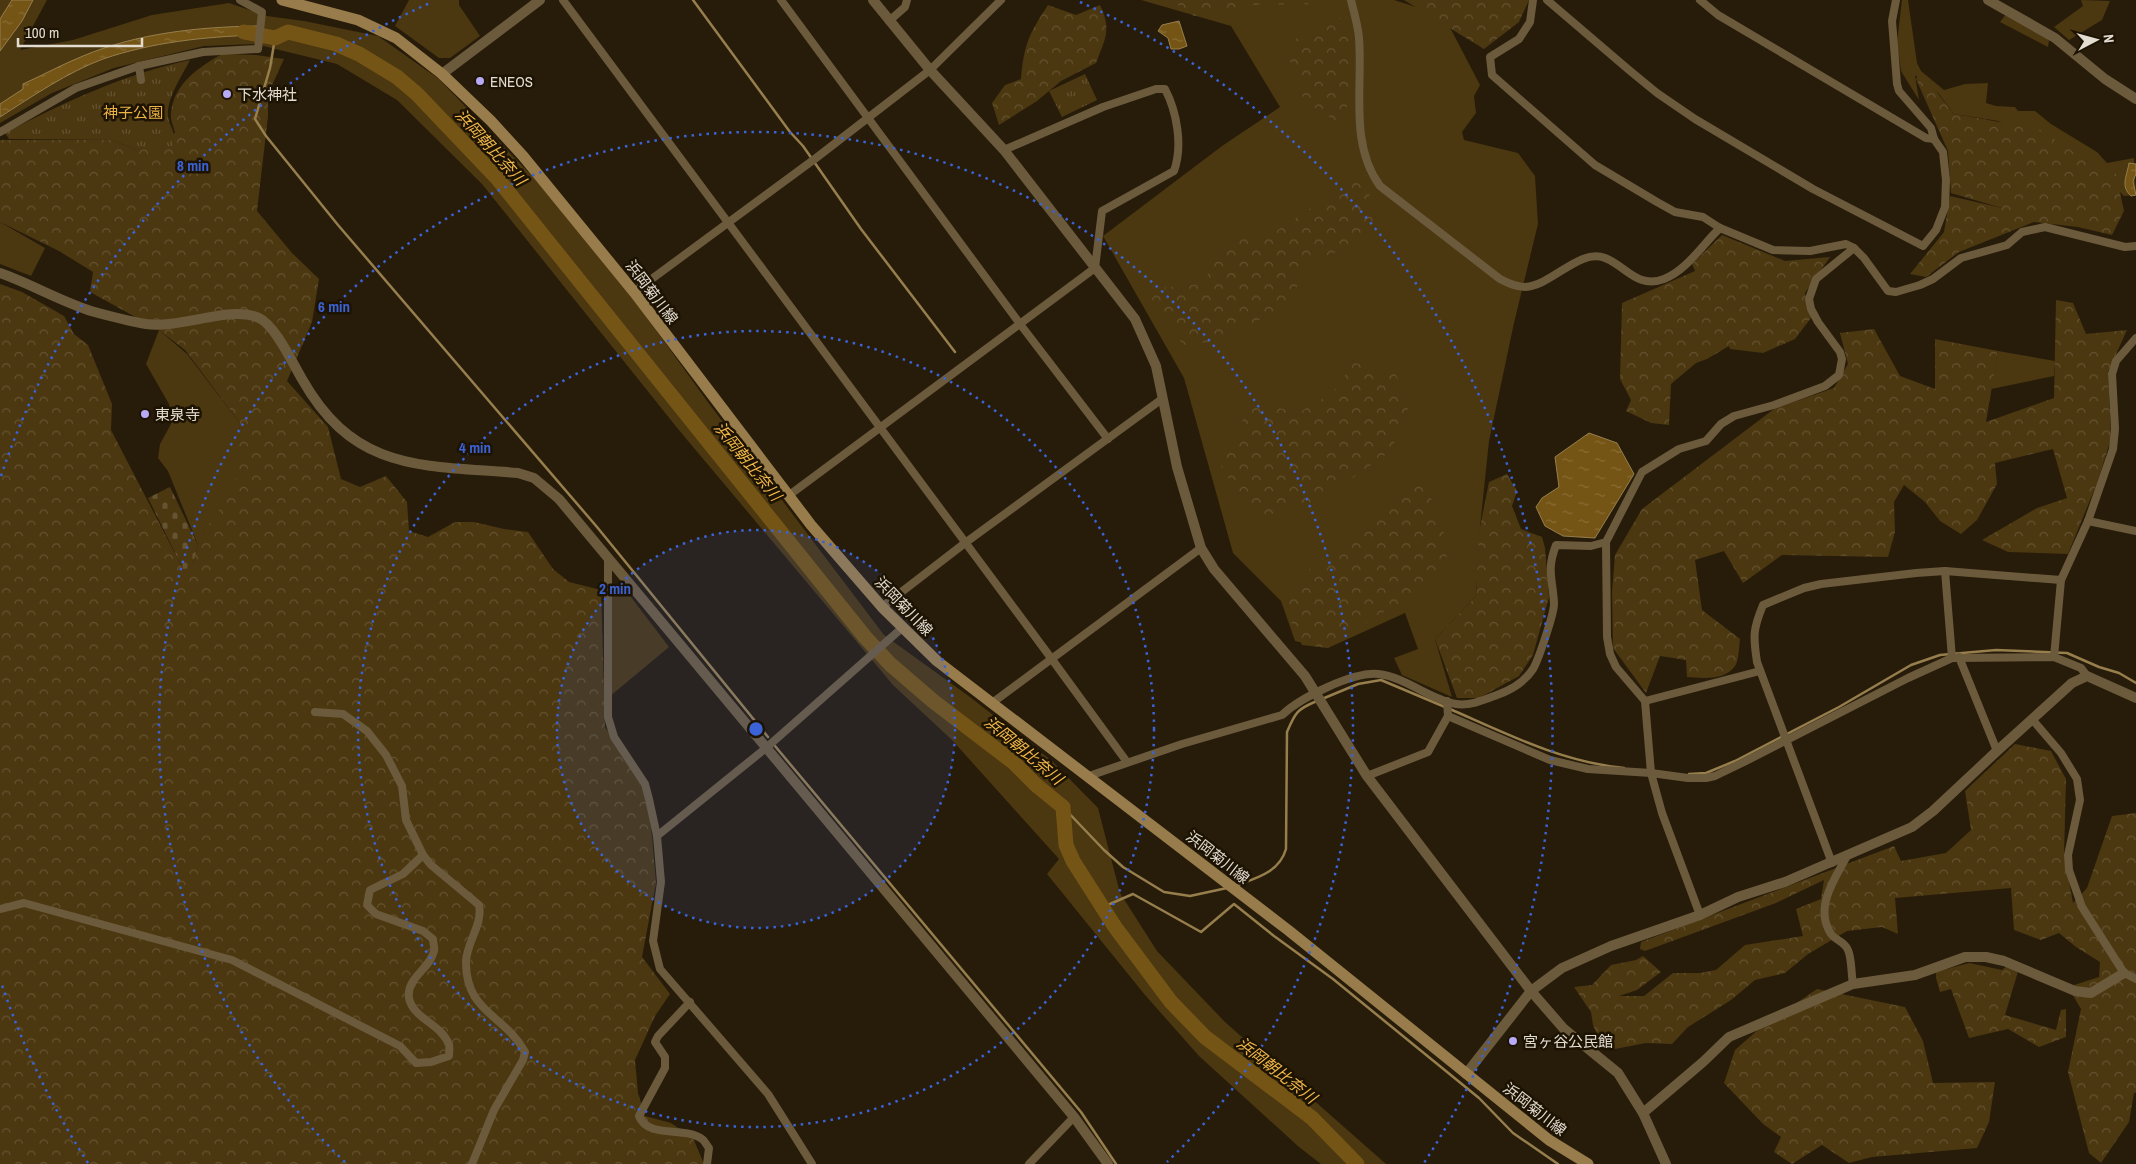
<svg xmlns="http://www.w3.org/2000/svg" width="2136" height="1164" font-family="'Archivo Narrow','Noto Sans JP',sans-serif">
<style>
.grass{fill:#4b3710}
.forest{fill:url(#forest-crowns)}
.cemetery{fill:url(#cemetery-stones)}
.park{fill:url(#park-tufts)}
.water{fill:url(#water-ripples);stroke:#967e4d}
.lines{fill:none;stroke-linecap:round;stroke-linejoin:round}
.stream{stroke:#967e4d;stroke-width:2.5}
.river{stroke:#755515;stroke-width:15}
.minor{stroke:#6c5a3c;stroke-width:8}
.tertiary{stroke:#6c5a3c;stroke-width:10}
.secondary{stroke:#987c4b;stroke-width:11}
.ring{fill:none;stroke:#3b63d7;stroke-width:2.5;stroke-dasharray:2.5 5}
.poi-dot{fill:#b7abf8;stroke:#1d1303;stroke-width:2}
.labels{text-anchor:middle;dominant-baseline:central;stroke-width:5;stroke-linejoin:round;paint-order:stroke}
.poi-label{font-size:15px;fill:#e3dcd0;stroke:#1d1303;text-anchor:start}
.park-label{font-size:15px;fill:#ecb344;stroke:#1d1303}
.street-label{font-size:15px;fill:#e3dcd0;stroke:#1d1303}
.water-label{font-size:16px;font-style:italic;fill:#f1b849;stroke:#1d1303}
.centre{fill:#3b63d7;stroke:#1d1303;stroke-width:2.5}
.ring-label{font-size:15px;text-anchor:middle;font-weight:bold;fill:#3b63d7;stroke:#1d1303;stroke-width:5;stroke-linejoin:round;paint-order:stroke}
</style>
<defs>
<pattern id="forest-crowns" width="20" height="18" patternUnits="userSpaceOnUse" patternTransform="scale(1.25)"><rect width="20" height="18" fill="#4b3710"/><path d="M2 6a3 3 0 1 1 6 0M12 15a3 3 0 1 1 6 0" fill="none" stroke="#655332"/></pattern>
<pattern id="cemetery-stones" width="16" height="16" patternUnits="userSpaceOnUse" patternTransform="scale(1.25)"><rect width="16" height="16" fill="#4b3710"/><path d="M2 7V4a2 2 0 0 1 4 0v3zM10 15v-3a2 2 0 0 1 4 0v3z" fill="#655332"/></pattern>
<pattern id="park-tufts" width="24" height="20" patternUnits="userSpaceOnUse" patternTransform="scale(1.25)"><rect width="24" height="20" fill="#4b3710"/><path d="M3 7l-1-3M5 7V3M7 7l1-3M15 17l-1-3M17 17v-4M19 17l1-3" fill="none" stroke="#655332"/></pattern>
<pattern id="water-ripples" width="26" height="14" patternUnits="userSpaceOnUse" patternTransform="scale(1.25)"><rect width="26" height="14" fill="#755515"/><path d="M2 4q2-2 4 0t4 0M15 11q2-2 4 0t4 0" fill="none" stroke="#886d36"/></pattern>
</defs>
<rect width="100%" height="100%" fill="#271c0a"/>
<g class="grass">
<polygon points="0,0 47,0 20,50 73,40 152,15 229,3 267,16 304,21 378,36 439,79 535,179 622,283 710,405 884,635 970,697 1052,761 1098,808 1120,893 1157,951 1225,1022 1386,1164 1321,1164 1299,1147 1199,1056 1145,995 1047,874 1059,859 952,740 893,685 678,429 482,184 397,100 337,64 255,44 204,46 114,68 52,93 0,123"/>
<polygon points="409,0 459,0 459,5 480,36 450,58 439,58 395,26"/>
<polygon points="1141,0 1394,0 1444,16 1480,85 1474,96 1476,113 1462,132 1464,140 1518,153 1535,176 1538,224 1514,323 1489,441 1480,527 1476,596 1435,639 1452,697 1402,675 1394,658 1418,649 1405,613 1328,648 1295,641 1281,601 1233,553 1184,378 1103,236 1222,146 1280,107 1231,26"/>
<polygon points="1902,0 1908,0 1917,63 1921,71 1944,90 1965,84 1988,83 1986,103 1996,106 2015,107 2018,111 2035,111 2051,124 2097,152 2107,163 2134,158 2136,195 2124,196 2087,161 1998,121 1954,114 1939,94 1915,75 1919,100 1901,71 1897,42"/>
<polygon points="2081,0 2110,1 2102,20 2069,40 2054,27 2083,6"/>
<polygon points="2006,14 2049,40 2048,47 2000,22"/>
<polygon points="0,222 45,248 31,276 0,264"/>
<polygon points="159,330 187,354 240,423 236,492 203,533 198,545 168,471 158,458 160,444 171,424 169,404 146,364"/>
<polygon points="1998,351 2055,361 2054,376 1991,389"/>
<polygon points="621,584 669,647 609,697 608,590"/>
</g>
<g class="forest">
<polygon points="1171,0 1323,0 1322,4 1246,5 1194,16"/>
<polygon points="1404,0 1529,0 1519,22 1484,49"/>
<path d="M1048,5L1076,15L1100,5C1112,30 1105,39 1096,63L1061,81L1037,101L999,125L992,103L1005,85L1021,79C1024,44 1029,34 1048,5Z"/>
<polygon points="1346,16 1352,81 1349,104 1336,121 1304,101 1285,46 1310,30"/>
<path d="M222,54L256,55L284,59L268,94V116L257,211L292,253L319,279L312,322L287,381L328,427L341,479L360,487L386,476L407,502L409,531L428,537L455,522H474L504,529L528,532L553,569L569,582L601,590L605,727L646,788L652,837L656,883L642,957L670,994L655,1016L635,1060L638,1093L645,1116L671,1123L693,1138L704,1164H0V284L22,292L64,316L74,334L88,345L112,404L111,430L182,567L193,564L200,537L234,489L240,423L185,350L159,330L90,292L93,272L59,251L0,222V140H112L136,150L175,133C174,127 170,120 171,114C173,84 199,67 222,54Z"/>
<polygon points="1920,71 1954,114 2039,129 2087,161 2116,174 2124,211 2112,235 2078,227 2034,222 1959,252 1926,277 1910,274 1944,232 1950,196 2002,208 1951,193 1948,151 1916,79"/>
<polygon points="1367,175 1373,224 1348,249 1304,262 1296,290 1271,315 1210,342 1183,345 1151,300 1160,288 1202,284 1231,234 1272,234 1353,180"/>
<polygon points="1722,235 1785,261 1830,257 1805,293 1811,318 1795,339 1763,353 1730,349 1729,346 1707,359 1696,363 1671,384 1669,425 1651,423 1626,411 1631,400 1620,379 1622,303 1695,271 1692,264"/>
<path d="M2056,300L2073,303L2086,334L2127,330L2108,372L2111,439L2097,483L2068,554L2008,552L1982,540L2037,508L2067,498L2053,449L1995,463L1997,484L1977,520L1961,534L1940,521L1925,502L1904,485L1894,502L1895,532L1888,557L1782,555L1743,583L1724,551L1695,560L1702,610L1740,639C1739,647 1739,660 1735,666C1725,681 1701,678 1687,677L1686,660L1660,656L1646,693L1613,648L1612,592L1615,555L1642,509L1774,409L1834,388L1848,364L1840,333L1874,329L1900,376L1935,389V339L1998,351L1986,422L2054,398Z"/>
<polygon points="1354,363 1395,371 1408,408 1391,451 1327,496 1297,507 1258,518 1242,503 1221,465 1251,403 1300,412 1332,393"/>
<polygon points="1507,474 1517,491 1512,506 1521,529 1542,537 1545,548 1549,597 1533,655 1519,676 1479,698 1457,698 1435,639 1476,596 1479,532 1489,482"/>
<polygon points="1407,482 1425,488 1442,518 1447,560 1419,593 1375,617 1328,648 1302,645 1281,601 1318,560 1345,551"/>
<polygon points="2015,744 2051,751 2066,779 2064,854 2073,903 2087,888 2112,816 2136,813 2136,1093 2134,1093 2129,1122 2101,1163 2089,1153 2068,1072 2081,1009 2068,987 2099,977 2100,962 2076,947 2059,933 2041,940 2014,930 2011,888 1895,898 1898,934 1882,927 1847,931 1808,954 1785,973 1755,980 1731,1000 1688,1027 1672,1044 1646,1043 1615,1049 1599,1039 1593,1025 1591,1012 1574,987 1592,985 1611,965 1636,960 1643,956 1661,972 1637,990 1619,996 1644,996 1673,973 1700,973 1716,970 1745,945 1803,936 1796,909 1821,899 1824,880 1776,903 1645,951 1640,949 1641,942 1894,846 1901,861 1946,853 1971,830 1965,791"/>
<polygon points="1969,963 2002,970 2009,964 2019,968 2005,1015 2056,1030 2061,1010 2066,1009 2066,1037 2039,1047 2008,1029 1969,1038 1951,989 1940,992 1936,978 1936,972"/>
<polygon points="1817,989 1905,1007 1923,1041 1933,1083 1995,1082 1989,1122 1977,1148 1872,1157 1849,1163 1822,1145 1792,1164 1774,1152 1781,1137 1763,1124 1724,1083 1735,1050 1760,1028"/>
</g>
<polygon class="cemetery" points="170,487 198,545 193,564 184,571 148,498"/>
<g class="park">
<path d="M190,60C182,76 167,97 168,116C170,130 176,127 173,146L136,150L112,140L9,139L5,133C65,102 124,74 190,60Z"/>
<polygon points="1085,74 1097,100 1062,117 1049,91"/>
</g>
<g class="water">
<polygon points="12,0 33,0 22,21 0,51 0,19"/>
<polygon points="1179,21 1187,46 1179,49 1171,49 1168,38 1158,31 1162,25"/>
<path d="M257,26L256,35C203,37 153,42 103,59C68,72 31,97 0,117V104L23,89V84C43,75 63,64 83,56C138,33 198,27 257,26Z"/>
<path d="M2129,163L2136,164V174L2133,181L2136,195L2131,196C2120,186 2127,176 2129,163Z"/>
<polygon points="1589,433 1617,443 1634,474 1595,538 1563,536 1545,526 1536,507 1542,498 1559,487 1555,457"/>
</g>
<g class="lines">
<g class="stream">
<polyline points="693,0 790,132 803,146 861,229 955,352"/>
<polyline points="275,38 270,68 255,119 266,136 338,225 597,527 768,737"/>
<polyline points="1322,699 1358,684 1381,680 1445,707"/>
<path d="M1450,709C1507,734 1562,762 1624,768"/>
<polyline points="775,746 1081,1112 1116,1164"/>
<polyline points="1689,774 1706,773 1735,761 1839,707 1911,665 1940,655 1996,650 2067,653 2099,667 2119,673 2136,683"/>
<polyline points="1063,807 1104,850 1123,867 1164,892 1190,896 1227,888"/>
<path d="M1235,886C1256,878 1279,873 1286,849L1287,732C1295,713 1297,709 1317,701"/>
<polyline points="1103,907 1133,894 1201,932 1234,904 1274,936 1333,979 1479,1098 1513,1133 1558,1164"/>
</g>
<polyline class="river" points="244,32 275,38 288,32 336,44 359,54 397,77 417,94 497,178 865,637 890,664 933,701 1013,762 1036,785 1063,807 1066,845 1073,861 1115,927 1171,1002 1205,1037 1312,1118 1357,1164"/>
<g class="minor">
<polyline points="563,0 1051,658 1127,762"/>
<polyline points="781,0 1020,324 1108,439"/>
<path d="M1351,0C1354,13 1358,25 1359,38C1363,86 1349,144 1380,186L1500,279C1508,283 1516,287 1525,287C1553,285 1579,248 1605,258C1626,266 1637,289 1664,279C1687,270 1702,245 1720,228"/>
<polyline points="1533,0 1530,22 1519,39 1490,57 1492,75 1595,165 1657,202 1675,212 1703,217 1720,228 1773,250 1810,251 1846,244 1854,248 1864,258 1888,291 1896,292 1920,285 1933,279 1961,258 2007,245 2022,232 2045,227 2125,247 2136,246"/>
<polyline points="1547,0 1629,70 1657,93 1695,119 1813,189 1923,246 1936,230 1945,207 1946,180 1943,152 1934,139 1931,128 1899,91 1897,84 1892,21 1896,0"/>
<polyline points="1700,0 1718,15 1926,138 1934,139"/>
<polyline points="889,21 905,7 907,0"/>
<polyline points="139,66 141,80"/>
<polyline points="0,132 76,88 139,66 203,52 258,49 262,12 240,0"/>
<polyline points="634,292 816,158 930,70 1001,0"/>
<path d="M788,496L1095,268L1102,211L1174,171C1183,146 1177,112 1165,89H1156L1103,107L1004,150"/>
<polyline points="2088,521 2136,531"/>
<polyline points="608,558 608,717 614,737 645,784 649,799 657,836 661,882 653,941 660,969 768,1094 812,1164"/>
<polyline points="1945,571 1952,658"/>
<polyline points="882,607 965,543 1162,399"/>
<polyline points="1959,657 1997,751"/>
<polyline points="2054,657 2061,580"/>
<polyline points="1645,701 1760,671"/>
<polyline points="992,703 1201,548"/>
<path d="M315,712L343,714L367,731L386,755L402,786L406,820L423,855L431,865L479,905C483,924 467,942 466,961C465,1012 504,1014 525,1052L523,1060L494,1110L472,1164"/>
<polyline points="1448,716 1550,760 1588,769 1651,773 1688,778 1706,778 1715,776 1744,762 1908,678 1952,658 2054,657 2081,668 2087,676"/>
<polyline points="2032,719 2061,753 2077,779 2080,800 2068,855 2069,870 2082,907 2124,973 2136,979"/>
<path d="M1089,776L1182,744L1282,715C1301,697 1353,672 1378,674C1406,677 1430,700 1456,704C1470,706 1484,700 1497,695C1511,690 1524,683 1533,669C1538,661 1554,614 1554,604C1553,579 1546,571 1556,545L1591,546L1606,542"/>
<polyline points="1367,776 1428,752 1448,716 1447,701"/>
<polyline points="657,836 766,748 902,628"/>
<path d="M1847,856C1834,880 1814,908 1831,934C1836,941 1844,941 1848,950C1852,959 1851,973 1853,984"/>
<path d="M1832,863L1757,662C1753,636 1753,629 1763,605L1804,588L1821,584L1916,573L1945,571L2061,580L2088,521L2113,449L2115,429L2112,374L2116,361L2136,338"/>
<path d="M0,909L24,903L232,960L400,1046L416,1063L431,1062L449,1056C449,1053 450,1048 449,1045C442,1024 413,1019 409,998C406,978 430,969 434,951C435,948 433,943 433,939L423,931L376,914L367,905L370,890L403,874L423,855"/>
<polyline points="1700,915 1662,813 1651,773 1645,701 1616,667 1610,654 1607,637 1606,542 1642,472 1679,449 1706,441 1721,424 1734,416 1774,405 1825,386 1839,375 1842,359 1840,352 1818,322 1811,309 1809,299 1816,279 1854,248"/>
<path d="M690,1002L658,1036L655,1042L665,1057V1068L639,1116C648,1139 684,1126 702,1139C705,1141 707,1146 709,1148L707,1164"/>
<polyline points="1029,1164 1074,1117"/>
</g>
<g class="tertiary">
<polyline points="873,0 930,70 1004,150 1135,319 1156,366 1177,467 1201,548 1214,569 1305,676 1367,776 1531,991 1564,1029 1618,1073 1643,1113 1666,1164"/>
<polyline points="1988,0 2055,38 2105,79 2136,99"/>
<polyline points="442,74 540,0"/>
<path d="M0,273C31,284 60,301 91,311C109,316 128,321 146,324C181,329 230,305 259,318C275,325 293,364 302,379C355,473 423,465 518,473L534,478L559,499L1074,1117L1108,1164"/>
<polyline points="1466,1074 1531,991 1562,968 1611,946 1700,915 1738,897 1785,882 1912,827 1933,811 1997,751 2072,683 2087,676 2136,698"/>
<polyline points="1643,1113 1703,1062 1729,1037 1853,984 1915,975 1965,957 1986,957 2004,961 2075,991 2091,993 2124,973"/>
</g>
<polyline class="secondary" points="282,0 358,20 396,38 442,74 491,121 523,156 634,292 811,525 882,607 937,661 1288,930 1549,1140 1588,1164"/>
</g>
<circle cx="756" cy="729" r="199" fill="#3b63d7" fill-opacity=".12"/>
<g class="ring">
<circle cx="756" cy="729" r="199"/>
<circle cx="756" cy="729" r="398"/>
<path d="M345 1162A597 597 0 1 1 1167 1162"/>
<path d="M88 1163A796 796 0 0 1 1 982M1 476A796 796 0 0 1 432 2M1080 2A796 796 0 0 1 1424 1163"/>
</g>
<g class="poi-dot">
<circle cx="480" cy="81" r="5"/>
<circle cx="227" cy="94" r="5"/>
<circle cx="145" cy="414" r="5"/>
<circle cx="1513" cy="1041" r="5"/>
</g>
<g class="labels">
<g class="poi-label">
<text x="490" y="81">ENEOS</text>
<text x="237" y="94">下水神社</text>
<text x="155" y="414">東泉寺</text>
<text x="1523" y="1041">宮ヶ谷公民館</text>
</g>
<g class="park-label">
<text x="133" y="112">神子公園</text>
</g>
<g class="street-label">
<text transform="translate(652 292) rotate(53)">浜岡菊川線</text>
<text transform="translate(904 606) rotate(46)">浜岡菊川線</text>
<text transform="translate(1218 857) rotate(38)">浜岡菊川線</text>
<text transform="translate(1535 1109) rotate(38)">浜岡菊川線</text>
</g>
<g class="water-label">
<text transform="translate(491 147) rotate(48)">浜岡朝比奈川</text>
<text transform="translate(748 461) rotate(51)">浜岡朝比奈川</text>
<text transform="translate(1024 750) rotate(40)">浜岡朝比奈川</text>
<text transform="translate(1277 1070) rotate(38)">浜岡朝比奈川</text>
</g>
</g>
<circle cx="756" cy="729" r="8" class="centre"/>
<g class="ring-label">
<text x="193" y="171">8 min</text>
<text x="334" y="312">6 min</text>
<text x="475" y="453">4 min</text>
<text x="615" y="594">2 min</text>
</g>
<g transform="translate(2096 40) rotate(84)" stroke="#1d1303" stroke-width="4" paint-order="stroke">
<path d="M0-4L9 19L0 12L-9 19Z" fill="#e3dcd0"/>
<text y="-8" font-size="14" font-weight="bold" text-anchor="middle" fill="#e3dcd0">N</text>
</g>
<path d="M18 38v8h124v-8" fill="none" stroke="#e3dcd0" stroke-width="2.5"/>
<text x="25" y="38" font-size="15" fill="#e3dcd0" stroke="#1d1303" stroke-width="4" paint-order="stroke">100 m</text>
</svg>
